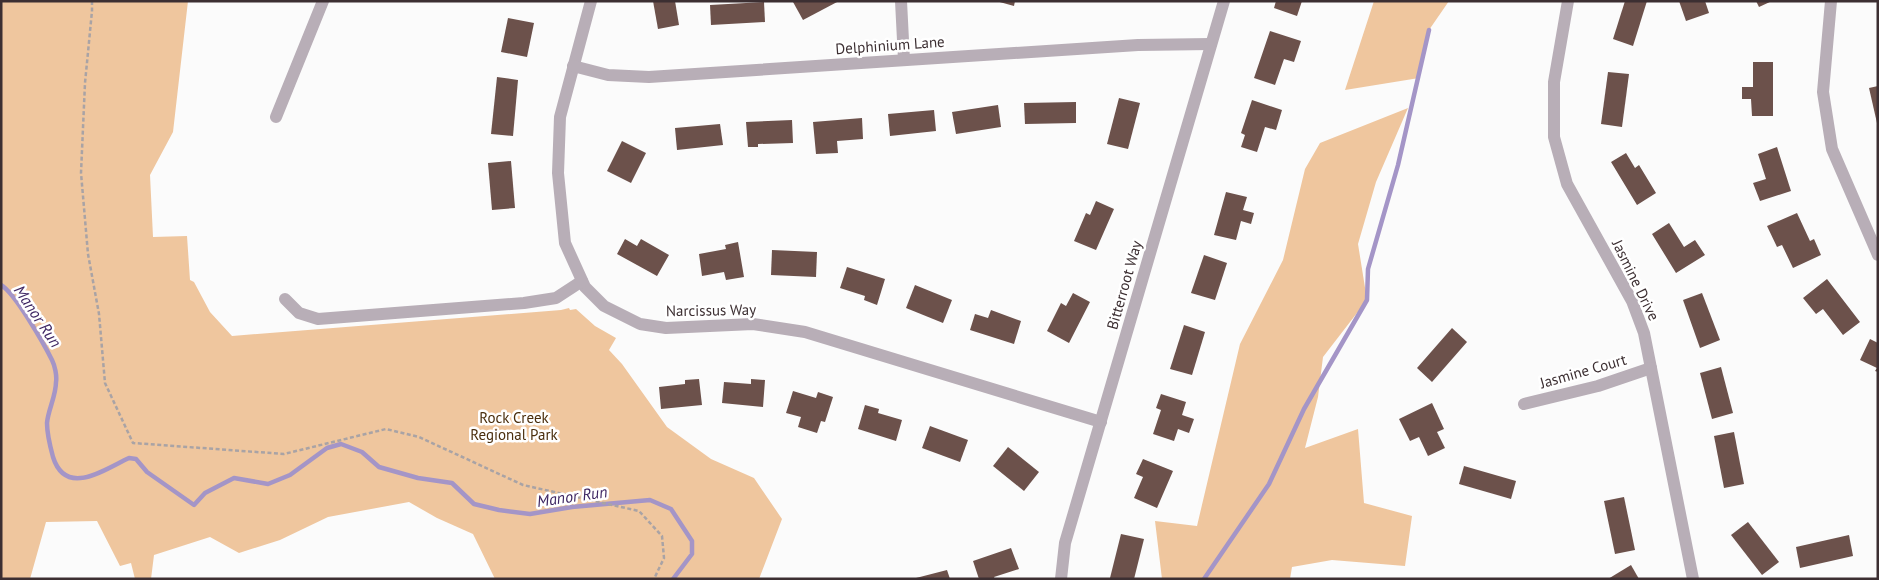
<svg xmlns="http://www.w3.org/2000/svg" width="1879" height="580" font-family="'PT Sans',sans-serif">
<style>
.green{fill:#efc69e}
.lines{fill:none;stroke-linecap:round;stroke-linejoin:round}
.stream{stroke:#a495c7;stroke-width:4.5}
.building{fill:#6c514b}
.path{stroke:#a9a3a5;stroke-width:2.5;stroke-dasharray:4 2.5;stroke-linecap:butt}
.street{stroke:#b8aeb7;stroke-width:12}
.labels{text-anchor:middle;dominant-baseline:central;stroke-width:5;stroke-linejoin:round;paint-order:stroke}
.street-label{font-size:15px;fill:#3c2f32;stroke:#fff}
.park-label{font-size:15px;fill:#4a2e0d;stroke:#fff}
.water-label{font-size:16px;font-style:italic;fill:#3d2562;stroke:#fff}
</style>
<rect width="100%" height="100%" fill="#fbfbfb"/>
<g class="green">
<polygon points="1,1 188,1 173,132 150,175 153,237 187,236 190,280 194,282 210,312 232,336 561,310 569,308 570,310 576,309 595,326 616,338 609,350 622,364 667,427 711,459 754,478 782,519 759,579 495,579 473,534 437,518 409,502 328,517 280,540 239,553 210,537 154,555 151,579 135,579 131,563 120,566 97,521 46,522 30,579 1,579"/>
<polygon points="1374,1 1449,1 1429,30 1419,78 1345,90"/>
<polygon points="1408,108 1376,182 1358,244 1367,300 1323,357 1318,397 1305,448 1358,429 1364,503 1412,516 1405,566 1332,560 1292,567 1290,579 1162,579 1155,521 1197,526 1240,344 1283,260 1305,169 1320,143"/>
</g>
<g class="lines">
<g class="stream">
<path d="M1,285C15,293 44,344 52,360C55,366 57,376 56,382C56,396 48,410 47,423C47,435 50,446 53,457C66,498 105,469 129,458L136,459L147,472L194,505L205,493L234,478L268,484L290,475L327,448L341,444L362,452L379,467L418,478L452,483L474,504L499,510L530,514L572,507L650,500L671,509L692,541V554L673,579"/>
<polyline points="1204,579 1269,484 1304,409 1367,300 1368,269 1398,165 1429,30"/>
</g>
</g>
<g class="building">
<polygon points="653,1 675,1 679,25 658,29"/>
<polygon points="794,1 839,1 803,20 793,2"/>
<polygon points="996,1 1015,1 1014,6"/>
<polygon points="1276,1 1302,1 1297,16 1274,8"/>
<polygon points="1625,1 1647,1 1633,46 1613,39"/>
<polygon points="1679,1 1705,1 1709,13 1686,21"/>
<polygon points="1756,1 1772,1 1759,7"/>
<polygon points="764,2 765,22 711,25 710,5"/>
<polygon points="508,18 534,23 527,57 501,52"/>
<polygon points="1270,31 1301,41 1294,62 1284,59 1275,85 1254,78"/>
<polygon points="1753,62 1773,62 1773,116 1752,116 1751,99 1742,99 1742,87 1753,87"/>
<polygon points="1608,72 1629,74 1622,127 1601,124"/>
<polygon points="497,77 518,80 513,136 491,134"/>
<polygon points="1878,86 1878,123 1877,123 1869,88"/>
<polygon points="1119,98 1140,103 1128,149 1107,144"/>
<polygon points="1252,100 1282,110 1276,130 1265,127 1257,152 1241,147 1245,135 1241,133"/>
<polygon points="1076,102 1076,123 1025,124 1024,103"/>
<polygon points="998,105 1001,127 956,134 952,112"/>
<polygon points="934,110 936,131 890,136 888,114"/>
<polygon points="862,118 863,139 837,141 838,153 816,154 813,122"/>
<polygon points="792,120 793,143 758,144 758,147 748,147 746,122"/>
<polygon points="720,124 723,145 677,150 675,128"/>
<polygon points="622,141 646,153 631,183 607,171"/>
<polygon points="1777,147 1791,191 1760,201 1753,183 1766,179 1758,154"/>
<polygon points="1626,153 1635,168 1639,165 1656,193 1637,205 1611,162"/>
<polygon points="511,161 515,208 492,210 488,163"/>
<polygon points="1226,192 1247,197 1243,210 1254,213 1251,224 1241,221 1236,240 1214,235"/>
<polygon points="1096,201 1114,209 1096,250 1074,241 1086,213 1090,215"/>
<polygon points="1797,213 1810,241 1814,239 1821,255 1793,268 1782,245 1777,247 1767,226"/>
<polygon points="1669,223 1684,247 1695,240 1705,255 1676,273 1652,234"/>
<polygon points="625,239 637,246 641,239 669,255 657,276 617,254"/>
<polygon points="738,242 744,277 726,280 724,272 702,276 699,254 726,249 725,245"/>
<polygon points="772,250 817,252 816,277 771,275"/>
<polygon points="1204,255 1227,263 1215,300 1191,293"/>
<polygon points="847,267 885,279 877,305 864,300 865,296 840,288"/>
<polygon points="1827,279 1860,322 1843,335 1823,309 1816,314 1803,298"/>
<polygon points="915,285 952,300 943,323 906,308"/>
<polygon points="1073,293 1090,302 1069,343 1047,331 1061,303 1066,306"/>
<polygon points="1702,293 1720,340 1700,348 1683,300"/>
<polygon points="991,310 1021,321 1014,344 970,330 975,314 988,318"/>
<polygon points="1184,325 1205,332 1192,375 1170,369"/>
<polygon points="1452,328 1467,342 1432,382 1417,368"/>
<polygon points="1870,339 1878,343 1878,372 1875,371 1877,368 1860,360"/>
<polygon points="1721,367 1733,413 1712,419 1700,373"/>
<polygon points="699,379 702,405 661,409 659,387 685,384 685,380"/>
<polygon points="751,379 765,380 763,407 722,403 724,382 751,384"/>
<polygon points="793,391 816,398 818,392 833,397 825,422 821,421 817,433 798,427 801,417 786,413"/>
<polygon points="1161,394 1186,402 1182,415 1194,419 1189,433 1178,429 1174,441 1153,434 1161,410 1156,408"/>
<polygon points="1432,403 1444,429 1437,432 1445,448 1428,456 1419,437 1410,441 1399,419"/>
<polygon points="865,405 879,409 878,413 902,420 896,441 858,429"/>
<polygon points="930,426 968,440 960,462 922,448"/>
<polygon points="1734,432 1744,484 1724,488 1714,436"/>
<polygon points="1008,447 1039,472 1024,491 993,466"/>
<polygon points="1143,459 1173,471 1157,508 1134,498 1143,477 1136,474"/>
<polygon points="1464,466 1516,481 1511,499 1459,484"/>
<polygon points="1624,497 1635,550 1615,554 1604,501"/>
<polygon points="1748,522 1779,562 1762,575 1731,535"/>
<polygon points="1121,534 1144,539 1134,579 1110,578"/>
<polygon points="1849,535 1853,556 1800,568 1796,547"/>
<polygon points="1011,548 1019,569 994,577 995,579 979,579 973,561"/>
<polygon points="1631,565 1639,579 1608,579"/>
<polygon points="947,570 950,579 916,579 916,578"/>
</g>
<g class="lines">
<polyline class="path" points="92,1 92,11 85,83 81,173 88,254 99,314 105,383 133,443 284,454 386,429 419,437 523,485 639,511 662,536 664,558 654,579"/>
<g class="street">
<polyline points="591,1 560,117 558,173 565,243 585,287 604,306 640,324 666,328 753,324 805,332 1101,422"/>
<polyline points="901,1 904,60"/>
<polyline points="1568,1 1554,82 1554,137 1567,184 1632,301 1644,333 1693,579"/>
<polyline points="1831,1 1823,92 1832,149 1878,255"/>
<polyline points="573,66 608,75 649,77 1138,45 1211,44"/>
<polyline points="276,117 323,1"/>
<polyline points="285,299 299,313 318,319 524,303 556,298 582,281"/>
<polyline points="1524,404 1598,386 1651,368"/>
<polyline points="1061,579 1065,543 1224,1"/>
</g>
</g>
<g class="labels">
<g class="street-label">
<text transform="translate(890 45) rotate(-4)">Delphinium Lane</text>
<text transform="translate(1636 280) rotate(64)">Jasmine Drive</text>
<text transform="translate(1124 285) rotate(-74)">Bitterroot Way</text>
<text transform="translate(711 310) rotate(-1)">Narcissus Way</text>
<text transform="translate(1583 371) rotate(-16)">Jasmine Court</text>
</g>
<g class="park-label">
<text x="514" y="417">Rock Creek<tspan x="514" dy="17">Regional Park</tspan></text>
</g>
<g class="water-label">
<text transform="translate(38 316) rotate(56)">Manor Run</text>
<text transform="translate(572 496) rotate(-8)">Manor Run</text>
</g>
</g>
<rect width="1879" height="580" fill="none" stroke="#3c2f32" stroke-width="5"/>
</svg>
